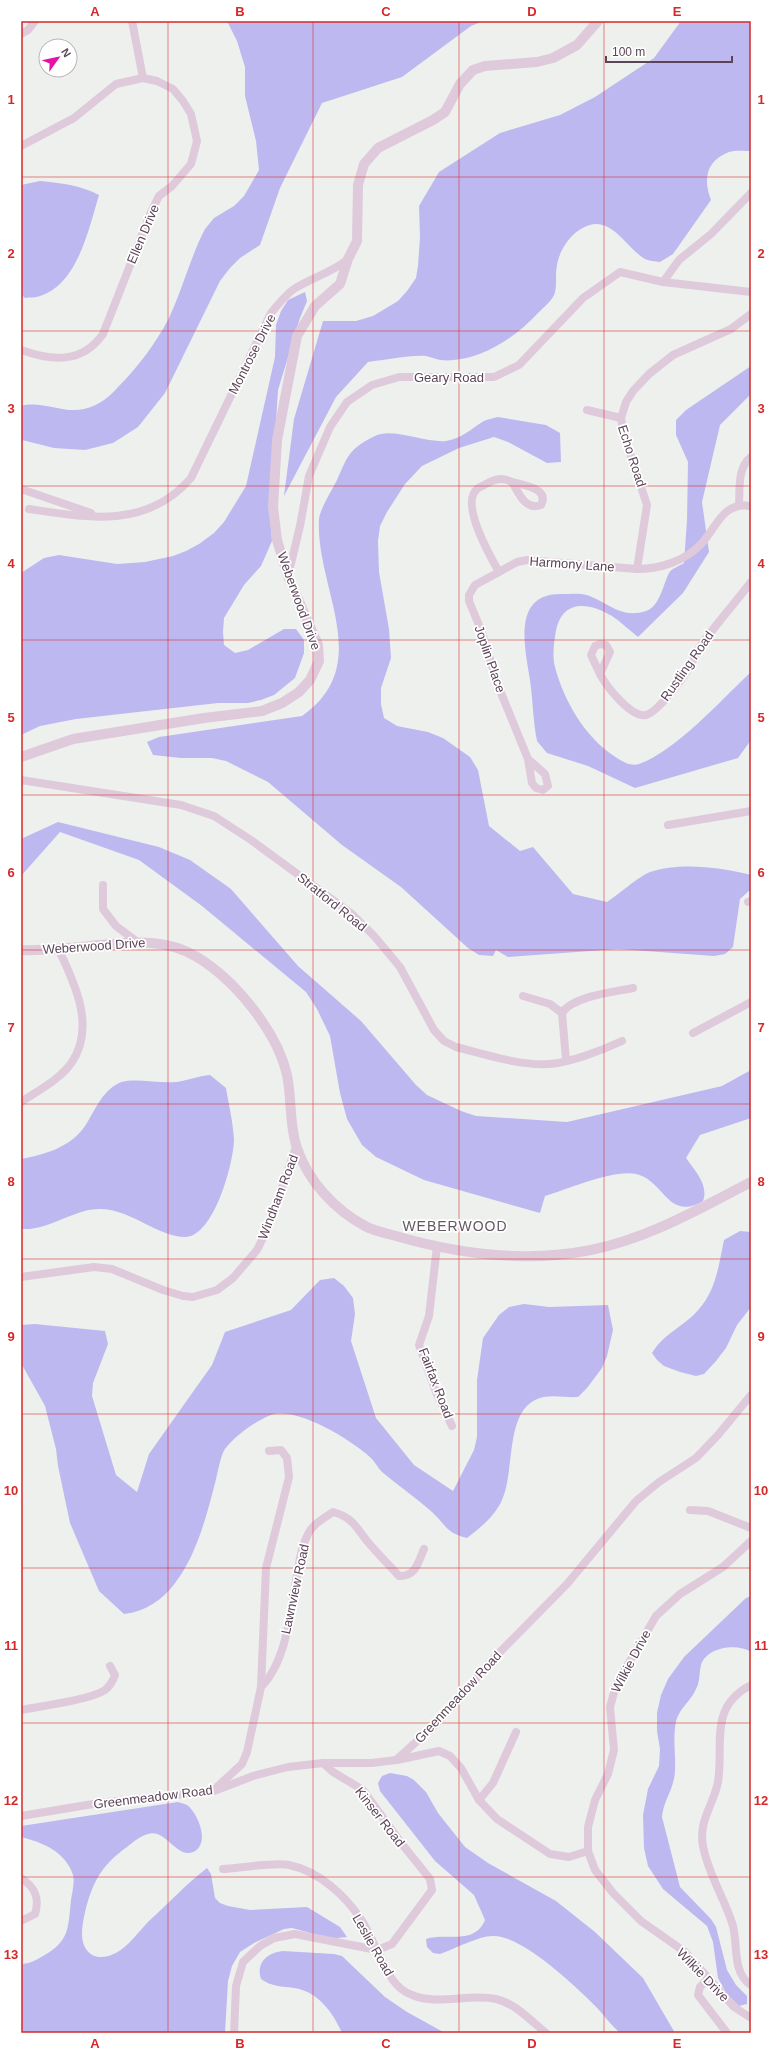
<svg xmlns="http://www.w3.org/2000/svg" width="772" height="2054" font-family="Helvetica,sans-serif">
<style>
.green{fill:#beb8f0}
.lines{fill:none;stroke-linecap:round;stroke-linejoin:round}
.minor{stroke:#decadb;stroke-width:8}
.tertiary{stroke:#decadb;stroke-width:10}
.grid{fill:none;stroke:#d62828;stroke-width:1;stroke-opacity:0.55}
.labels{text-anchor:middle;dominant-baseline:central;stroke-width:3.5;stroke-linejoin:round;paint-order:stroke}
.street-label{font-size:13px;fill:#5b4557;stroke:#fff}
.neighbourhood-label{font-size:14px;letter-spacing:1px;fill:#625960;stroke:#fff}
.neatline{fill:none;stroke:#d62828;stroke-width:1.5}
.grid-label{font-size:13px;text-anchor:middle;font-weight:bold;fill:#d62828}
</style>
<rect width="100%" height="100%" fill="#eef0ed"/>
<g class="green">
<path d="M227,21H483L471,26L402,77L322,103L280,188L260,245L240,258L230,268L220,281L165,393L138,427L113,443L85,450L54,448L22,440L21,406C42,400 63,414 84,409C99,406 110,396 119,386C138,367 155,344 168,320C182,291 190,258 205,229L214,218L234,206L244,196L259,170L256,141L245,96V67L237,41Z"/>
<path d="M681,21H751V151C745,151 735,150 729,152C706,161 703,179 711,200L673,254L660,262C655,261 649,261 645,259C629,250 616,224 596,224C576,225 560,247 557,265C555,274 557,284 555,292C554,299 543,308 538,313C515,338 477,364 440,360C435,359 431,357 426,356C409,355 386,360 368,362L336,397L284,496L294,419L323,321H356L373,316L398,301L407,291L416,278L418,266L420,237L419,206L439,172L500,133L560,115L595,97L654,58Z"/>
<path d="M40,181C61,183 80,185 99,195C89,228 78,284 40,296C36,298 30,297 25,298L21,294V185Z"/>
<polygon points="305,292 307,301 300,318 278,390 270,516 272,541 261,566 244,585 224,618 223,632 224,645 235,653 248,650 284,629 296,629 304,640 304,653 295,678 274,695 261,700 248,703 218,703 76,719 40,726 21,735 21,573 44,558 59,555 117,564 145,562 173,556 186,551 199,544 214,533 224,522 246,486 275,357 276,325 281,311 288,300"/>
<path d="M751,366V394L720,425L702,502L709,552L683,593L638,637C629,630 621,622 612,616C589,602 562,599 556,631C554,641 552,657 555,667C564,701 585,737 614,756C621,761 631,767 639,764C676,751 721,700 751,672V740L738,758L635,788L588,766L547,753L537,741C533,721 533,701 530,680C525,648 511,592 563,594C570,594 580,593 587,595C609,603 621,619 646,611C660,606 663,585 669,573C671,569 679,566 684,563L687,520L688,462L676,435V420L686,410Z"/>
<path d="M498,417L546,425L560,433L561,462L547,463L508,442L494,437L459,448L422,466L405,484L387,512L380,526L378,541L379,572L389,629L391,658L381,688V704L384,718L397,726L428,732L443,738L470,757L478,770L489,826L520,851L533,847L573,894L607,902C618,895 639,876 650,872C680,862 721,867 751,875V889L740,899L733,947L725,954L714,956L618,949L508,957L496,950L493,956L479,955L468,948L401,887L342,845L268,782L226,761L212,758H181L153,755L147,742L159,737L302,716C376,664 315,588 319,519C320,509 332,490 337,480C348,455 349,449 375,436C391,427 426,443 446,441C461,439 472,428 484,421C488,419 494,418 498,417Z"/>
<path d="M58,822L159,847L190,860L231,889L298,966L361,1021L416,1085L427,1095L461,1111L476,1116L567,1122L722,1086L751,1070V1118L700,1135L686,1158C695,1171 709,1185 703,1201C668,1222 664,1180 636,1174C614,1169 568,1189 545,1196L540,1213L424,1180L376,1157L362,1145L347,1119L340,1093L330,1036L317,1009L306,992L202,906L139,860L60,832L21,876V839Z"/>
<path d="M210,1075L226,1088C229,1105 233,1123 234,1139C234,1162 214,1237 185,1237C159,1237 131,1210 102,1209C73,1208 50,1231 21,1229V1159C44,1155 71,1147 85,1126C95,1111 101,1092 119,1083C133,1077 159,1084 177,1082C188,1080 198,1076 210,1075Z"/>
<path d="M740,1231L751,1232V1307L737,1325L726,1348L716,1361L704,1374L696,1376L680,1372L664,1366L657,1360L652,1353C664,1333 685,1326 699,1309C716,1290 719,1264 724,1240Z"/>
<path d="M334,1278L344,1286L353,1298L355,1314L351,1341L376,1418L414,1465L453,1491L474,1450L477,1437V1380L483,1338L499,1315L509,1307L524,1304L549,1307L608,1305L613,1330L607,1356L602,1368L587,1388L578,1397C564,1398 548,1393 535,1400C505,1415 515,1472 502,1500C495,1516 480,1528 467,1538C446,1533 446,1525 432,1512C416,1498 399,1486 382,1472C378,1468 375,1462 371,1458C353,1441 297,1406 271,1415C254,1422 236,1435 225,1449C220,1456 217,1478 214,1487C202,1534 182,1608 124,1614L99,1591L70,1523L58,1466L56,1449L45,1406L21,1363V1325L35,1324L105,1331L108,1344L93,1383L92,1396L116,1475L137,1492L149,1454L212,1365L225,1332L291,1310L320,1280Z"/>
<path d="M751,1596V1652C737,1643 707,1647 701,1665C699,1673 700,1682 696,1689C689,1705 677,1708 675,1728C673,1745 677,1762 674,1779C671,1793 663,1803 662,1817L680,1887L711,1919L716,1927L727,1970L736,1985L747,1996V2004L739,2006L726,1993L718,1978L713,1942L707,1926L663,1889L648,1866L644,1848L643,1815L648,1789L659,1766L660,1749L657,1731V1713L661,1695L668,1679L684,1657L746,1598Z"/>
<path d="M390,1773L407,1776L414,1780L426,1792L438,1813L465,1847L488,1863L556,1901L595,1932L643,1978L675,2033H620C612,2026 606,2018 599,2010C579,1989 522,1935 493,1936C478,1936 455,1949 440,1954L433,1953L427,1947L426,1939C446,1932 474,1946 485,1920L474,1895L435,1861L380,1791L378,1783L382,1776Z"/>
<path d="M178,1802C181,1803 185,1804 187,1805C198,1813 211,1844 193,1852C177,1859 165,1828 148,1834C140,1836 133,1842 127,1847C100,1866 91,1885 84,1917C82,1927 80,1940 86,1949C93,1960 106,1958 116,1953C129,1946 138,1932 149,1921C168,1904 186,1884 207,1868L211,1874L215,1898L220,1903L228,1906L250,1910L307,1907L340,1927L347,1937L328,1939L307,1932L292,1928L284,1929L254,1943L240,1952L232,1966L228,1981L225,2033H21V1964C30,1964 36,1960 43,1956C70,1941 68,1928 71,1900C72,1892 75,1883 73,1875C66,1852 42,1842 21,1837V1826Z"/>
<path d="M283,1951L334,1954L342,1956L385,1997L407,2012L445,2033H342C333,2012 317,1991 294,1988C281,1986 272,1987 261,1979C256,1962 267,1953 283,1951Z"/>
</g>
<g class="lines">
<g class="minor">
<polyline points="132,21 143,78"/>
<polyline points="21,34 28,30 35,21"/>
<path d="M21,146L74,118L116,84L143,78L157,81L173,89L183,101L191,114L197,141L191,164L172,186L159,196L151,212L103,334C82,364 52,361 21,350"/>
<polyline points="663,282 679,260 711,234 751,193"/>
<polyline points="587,410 621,418"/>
<path d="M512,482C502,477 495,479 486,484C483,486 479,487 477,489C460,504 490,556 499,572L517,562L527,560L637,569C660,569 685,561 701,544C717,527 723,501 751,506"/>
<path d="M512,482C522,485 550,488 541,505C525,511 519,493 512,482Z"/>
<polyline points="21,489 91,513"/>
<path d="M739,505C740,489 737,468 751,457"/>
<path d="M29,509C88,518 147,529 191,478L271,313C278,305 285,295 294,289C312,277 332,273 348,259"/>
<polyline points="637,569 647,505 624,435 621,418 626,402 633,391 649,374 673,355 731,329 751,314"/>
<polyline points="499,572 475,585 469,595 469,601 481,630 499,688 528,759 532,783 536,788 543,790 548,786 545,774 528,759"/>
<polyline points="288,576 300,526 309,476 330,427 347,402 372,385 399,377 494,377 519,365 583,298 620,272 663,282 751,292"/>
<polygon points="600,644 606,645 610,652 600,674 591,655 595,646"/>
<path d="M600,674C606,686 631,718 646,715C658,712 682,679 689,668C694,660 696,652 702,644C717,623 735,603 751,582"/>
<path d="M21,780L181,805L214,816L251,840L352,914L375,937L400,967L434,1030L444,1041L456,1047C484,1054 520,1066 549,1064C569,1063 603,1050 622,1041"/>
<polyline points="668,825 751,811"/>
<polyline points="103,885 103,909 116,926 136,941"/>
<polyline points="748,902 751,901"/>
<polyline points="523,996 550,1004 562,1013"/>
<path d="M562,1013C573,996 614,992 633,988"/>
<polyline points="562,1013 566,1060"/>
<polyline points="693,1033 751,1002"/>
<path d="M21,1102C37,1091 61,1079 72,1062C96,1026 74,982 58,948"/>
<polyline points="437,1246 429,1316 419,1345 436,1392 452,1426"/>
<polyline points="21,1277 94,1267 112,1269 163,1290 183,1296 193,1297 217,1290 233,1278 257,1250 268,1228 296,1147"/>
<polyline points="690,1510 708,1511 751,1528"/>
<polyline points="751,1541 723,1567 680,1594 656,1616 616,1685 610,1707 614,1750 608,1774 595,1800 588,1827 588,1851 595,1870 613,1893 641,1921 685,1952 734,2007 751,2018"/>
<path d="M751,1685C708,1707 724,1745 718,1782C714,1804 698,1821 703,1846C708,1874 725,1899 733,1926C738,1945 732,1973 751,1985"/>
<path d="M261,1687C288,1660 291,1606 298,1569C300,1557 302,1545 308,1534C313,1524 324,1518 333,1512C352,1517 356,1527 367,1541C377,1553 389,1565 399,1576C416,1577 418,1562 424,1549"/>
<path d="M21,1710C41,1706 90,1700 105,1690C111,1685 113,1681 115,1675L110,1666"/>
<polyline points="397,1760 439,1751 450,1756 461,1768 479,1800 497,1819 550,1854 569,1857 588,1851"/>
<polyline points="217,1787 242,1764 247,1752 261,1687 266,1568 289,1477 287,1458 281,1450 269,1451"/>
<polyline points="479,1800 493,1783 516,1732"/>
<polyline points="21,1816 99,1803 214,1791 253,1776 288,1767 323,1763 372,1763 396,1760 436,1724 497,1655 567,1584 636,1501 659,1482 696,1458 718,1435 751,1395"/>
<path d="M223,1869C239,1868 275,1862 289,1865C319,1871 346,1896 362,1921C369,1932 374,1945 380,1956C387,1972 395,1989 412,1995C439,2006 468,1993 496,1999C515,2003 531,2021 546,2033"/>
<path d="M21,1878C35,1887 40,1898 35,1914L21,1921"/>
<polyline points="708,1979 700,1987 698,1995 727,2033"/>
<polyline points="234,2033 236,1986 243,1962 260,1946 274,1938 295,1934 377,1950 392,1944 432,1890 430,1879 402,1844 363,1790 333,1772 323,1763"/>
</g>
<g class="tertiary">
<polyline points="21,757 73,739 204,718 262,711 282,703 299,692 310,680 319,661 318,645 288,576 277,540 273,507 277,440 297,336 315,306 340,284 348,259 357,241 358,185 364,164 378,148 433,120 445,112 460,84 473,70 485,66 537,62 553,58 577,45 598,21"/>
<path d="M21,950C47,951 73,948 99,945C133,942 167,938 197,957C235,980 277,1031 287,1075C292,1099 289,1125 297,1148C308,1181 335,1210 365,1226C374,1231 386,1233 396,1236C458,1254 526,1263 591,1250C649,1238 699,1209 751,1182"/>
</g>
</g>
<path class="grid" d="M168,21V2033M313,21V2033M459,21V2033M604,21V2033M21,177H751M21,331H751M21,486H751M21,640H751M21,795H751M21,950H751M21,1104H751M21,1259H751M21,1414H751M21,1568H751M21,1723H751M21,1877H751"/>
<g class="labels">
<g class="street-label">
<text transform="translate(143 234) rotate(-67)">Ellen Drive</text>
<text transform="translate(252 354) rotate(-63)">Montrose Drive</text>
<text x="449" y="377">Geary Road</text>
<text transform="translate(632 456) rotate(72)">Echo Road</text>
<text transform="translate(572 564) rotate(4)">Harmony Lane</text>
<text transform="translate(299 601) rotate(70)">Weberwood Drive</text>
<text transform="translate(490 659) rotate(71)">Joplin Place</text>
<text transform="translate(687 666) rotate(-55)">Rustling Road</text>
<text transform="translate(332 902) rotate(39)">Stratford Road</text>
<text transform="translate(94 946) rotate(-4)">Weberwood Drive</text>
<text transform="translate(278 1197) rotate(-69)">Windham Road</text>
<text transform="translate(436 1383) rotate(69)">Fairfax Road</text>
<text transform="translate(295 1589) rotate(-78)">Lawnview Road</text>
<text transform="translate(631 1661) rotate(-62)">Wilkie Drive</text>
<text transform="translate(458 1697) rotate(-47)">Greenmeadow Road</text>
<text transform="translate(153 1797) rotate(-7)">Greenmeadow Road</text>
<text transform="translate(380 1817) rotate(52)">Kinser Road</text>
<text transform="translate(373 1945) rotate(60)">Leslie Road</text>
<text transform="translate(703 1975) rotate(46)">Wilkie Drive</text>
</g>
<g class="neighbourhood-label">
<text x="455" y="1226">WEBERWOOD</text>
</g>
</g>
<rect width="772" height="2054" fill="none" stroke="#ffffff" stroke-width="44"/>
<g transform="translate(58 58) rotate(57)"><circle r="19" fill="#ffffff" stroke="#bdb5bc"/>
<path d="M0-3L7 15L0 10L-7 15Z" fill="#e512aa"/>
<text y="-6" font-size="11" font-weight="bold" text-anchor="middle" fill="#5b4557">N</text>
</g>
<path d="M606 56v6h126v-6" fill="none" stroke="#5b4557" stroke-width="2"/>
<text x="612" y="56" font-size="12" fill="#5b4557" stroke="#ffffff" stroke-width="3" paint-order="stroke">100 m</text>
<rect x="22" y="22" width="728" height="2010" class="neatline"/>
<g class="grid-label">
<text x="95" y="16">A</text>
<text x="240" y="16">B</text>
<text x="386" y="16">C</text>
<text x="532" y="16">D</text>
<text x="677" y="16">E</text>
<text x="11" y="104">1</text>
<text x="761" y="104">1</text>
<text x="11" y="258">2</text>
<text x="761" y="258">2</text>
<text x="11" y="413">3</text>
<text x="761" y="413">3</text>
<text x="11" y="568">4</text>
<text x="761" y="568">4</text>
<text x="11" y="722">5</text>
<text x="761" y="722">5</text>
<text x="11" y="877">6</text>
<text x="761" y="877">6</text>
<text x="11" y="1032">7</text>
<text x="761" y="1032">7</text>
<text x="11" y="1186">8</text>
<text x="761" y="1186">8</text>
<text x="11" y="1341">9</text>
<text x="761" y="1341">9</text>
<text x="11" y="1495">10</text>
<text x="761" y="1495">10</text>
<text x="11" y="1650">11</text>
<text x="761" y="1650">11</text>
<text x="11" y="1805">12</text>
<text x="761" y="1805">12</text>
<text x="11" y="1959">13</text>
<text x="761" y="1959">13</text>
<text x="95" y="2048">A</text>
<text x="240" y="2048">B</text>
<text x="386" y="2048">C</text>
<text x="532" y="2048">D</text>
<text x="677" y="2048">E</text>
</g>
</svg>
